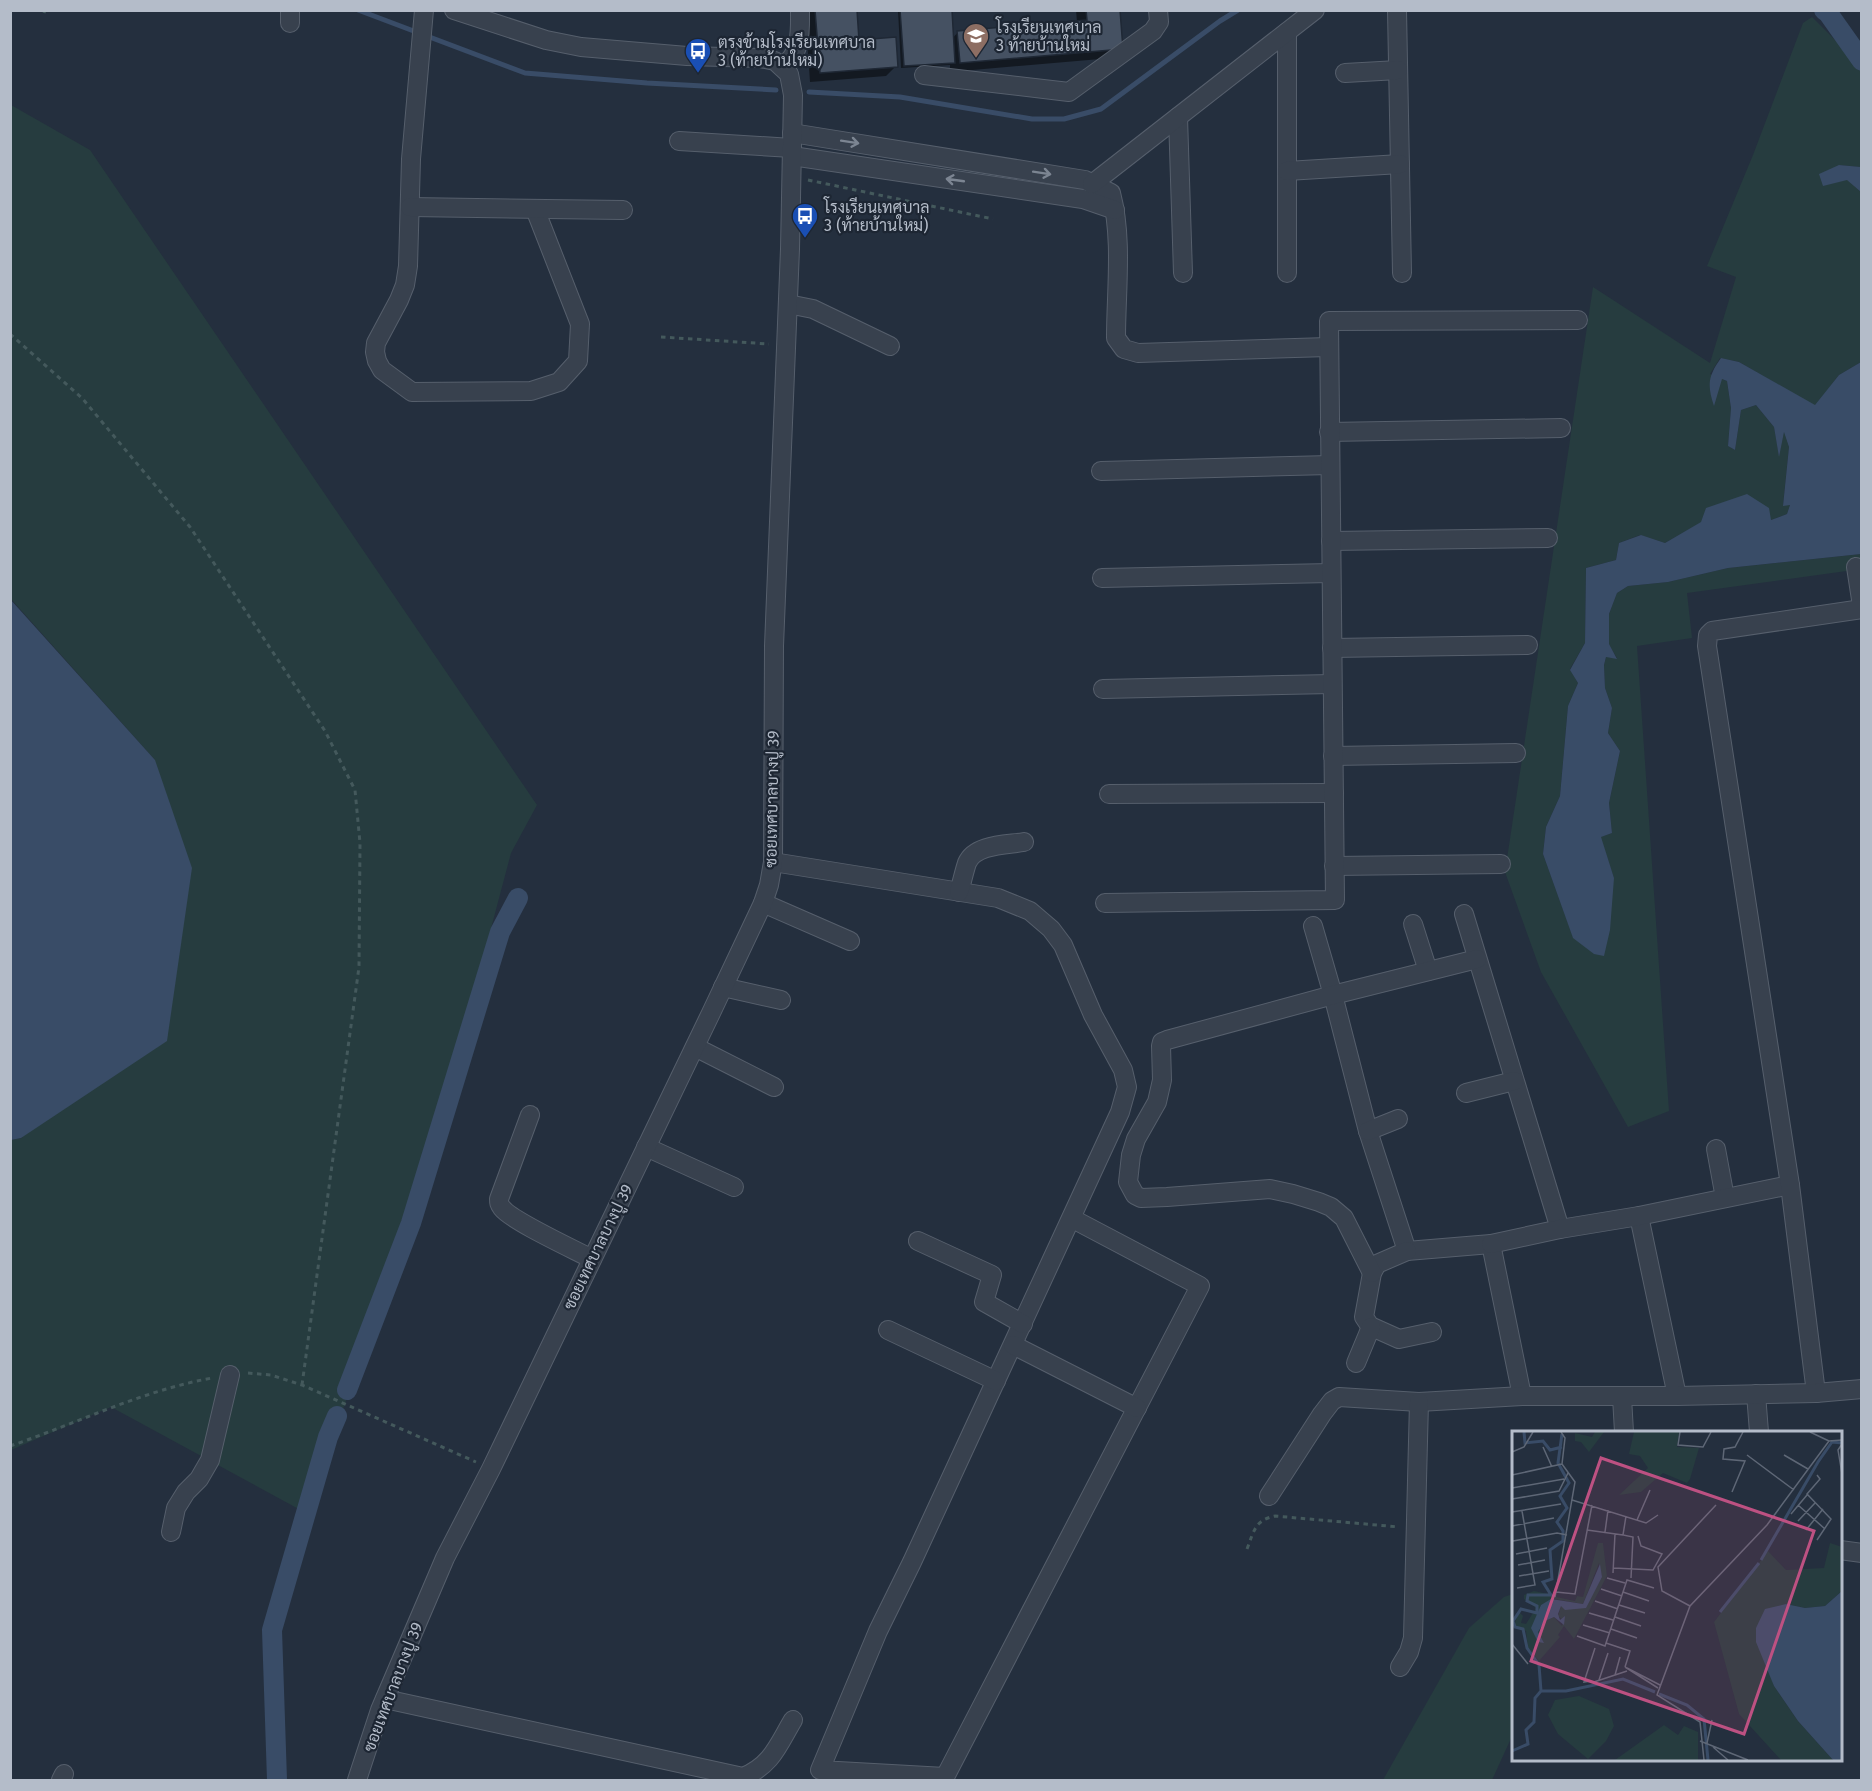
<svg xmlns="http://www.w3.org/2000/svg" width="1872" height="1791" font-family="'Fira Sans',Sarabun,sans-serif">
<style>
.green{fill:#263c3f}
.water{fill:#394c67}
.shadow{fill:#0007}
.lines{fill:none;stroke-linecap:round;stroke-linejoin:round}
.stream{stroke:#394c67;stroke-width:5}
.canal{stroke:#394c67;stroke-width:20}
.building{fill:#455162;stroke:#1f2835;stroke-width:1.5}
.minor-casing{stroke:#565f6c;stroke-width:20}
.path{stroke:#44595c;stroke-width:3;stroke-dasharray:4.5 4.5;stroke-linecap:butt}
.minor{stroke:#38414e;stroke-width:18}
.oneway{stroke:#7c8592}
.labels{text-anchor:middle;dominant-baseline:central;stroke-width:4.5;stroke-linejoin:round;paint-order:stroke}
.poi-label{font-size:16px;fill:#b4bcc9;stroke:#1d2633;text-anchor:start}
.street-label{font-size:16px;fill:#b4bcc9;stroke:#1d2633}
.inset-river{fill:none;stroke:#394c67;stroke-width:3}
.inset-road{fill:none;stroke:#5e6776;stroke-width:1.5}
.view{fill:#bd5182;fill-opacity:0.15;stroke:#bd5182;stroke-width:3}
.inset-edge{fill:none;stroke:#b4bcc9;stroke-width:3}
</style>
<rect width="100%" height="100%" fill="#242f3e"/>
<g class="green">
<polygon points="1812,17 1861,66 1861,167 1839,165 1848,180 1861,192 1861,362 1839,375 1815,406 1739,362 1720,358 1710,374 1727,381 1731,408 1728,446 1735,450 1741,410 1756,405 1774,427 1779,455 1784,431 1789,447 1783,505 1790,505 1787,514 1771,520 1702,522 1665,543 1640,535 1619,543 1616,560 1586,568 1585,643 1570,669 1578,683 1568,706 1560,796 1546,827 1543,854 1573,937 1614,878 1600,837 1612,833 1609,803 1620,751 1608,733 1612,708 1605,688 1604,665 1606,657 1617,658 1609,645 1609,614 1617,593 1628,586 1668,582 1728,568 1861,554 1861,569 1687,593 1692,638 1637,646 1669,1111 1628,1127 1541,972 1505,872 1593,287 1710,363 1736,277 1707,266 1753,155 1803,23"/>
<polygon points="11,105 90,150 537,805 511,853 424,1181 306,1513 111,1407 11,1450 10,1140 22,1138 155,760 11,599"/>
<polygon points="1513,1594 1513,1734 1492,1780 1383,1780 1469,1628 1504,1597"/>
</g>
<g class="water">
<polygon points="1839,165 1861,167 1861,192 1847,180 1823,186 1819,174"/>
<path d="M1721,358L1739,362L1815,405L1839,375L1861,362V554L1728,568L1668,582L1628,586L1617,593L1609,614V644L1617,659L1606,657L1604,665L1605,688L1612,708L1608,733L1620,751L1609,803L1612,833L1601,837L1614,878L1610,930L1604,956L1594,954L1573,938L1543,854L1546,827L1560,796L1568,706L1578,683L1570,670L1585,643L1586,568L1616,560L1619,543L1641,535L1665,543L1701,522L1706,508L1747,494L1769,508L1771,520L1787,514L1790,505L1783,506L1789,447L1784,432L1779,457L1774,427L1756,405L1741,410L1735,450L1728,446L1731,408L1727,381L1722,379L1714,406C1707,385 1708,376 1721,358Z"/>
<polygon points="10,599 155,760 192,868 167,1041 21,1138 11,1140"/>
</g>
<g class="shadow">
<polygon points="805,10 855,10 857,41 896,66 886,76 810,82"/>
<polygon points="898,10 950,10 952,39 958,32 1077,22 1076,10 1119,10 1112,58 950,72 950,65 901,68"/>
</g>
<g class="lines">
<g class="stream">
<polyline points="358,10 525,73 647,83 776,90"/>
<polyline points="809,92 900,97 1032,119 1064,119 1101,109 1220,21 1238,10"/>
</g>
<g class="canal">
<polyline points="1824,10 1828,13 1862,61"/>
<polyline points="347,1390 411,1223 500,932 518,898"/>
<polyline points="277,1780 272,1630 328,1437 337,1416"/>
</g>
</g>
<g class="building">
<polygon points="815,10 857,10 859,40 896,37 898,67 820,73"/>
<polygon points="900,10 952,10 955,63 904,66"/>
<polygon points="1086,10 1120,10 1123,49 960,63 957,31 1087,20"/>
</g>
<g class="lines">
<g class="minor-casing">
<g id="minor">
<polyline points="290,10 290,23"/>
<polyline points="424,10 411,159 408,266 405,285 399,300 376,343 375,352 377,361 382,370 412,392 531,391 559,382 578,361 580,324 535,209"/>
<polyline points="1397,10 1402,273"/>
<polyline points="1287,32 1287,273"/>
<path d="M782,67C802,53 800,32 800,10"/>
<polyline points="1345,73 1398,70"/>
<polyline points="924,75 1069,92 1153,31 1159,22 1158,10"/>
<polyline points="1178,117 1183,273"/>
<path d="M792,133L1085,180L1111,193C1123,239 1116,291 1116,338L1124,349L1138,353L1328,347"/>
<polyline points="679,141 792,148"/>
<polyline points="792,156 1083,199 1115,210"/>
<polyline points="1287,171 1400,164"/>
<polyline points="1092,184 1315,10"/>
<polyline points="410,207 623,210"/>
<polyline points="788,304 813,309 890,346"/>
<polyline points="1329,432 1561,428"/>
<polyline points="1101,471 1330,465"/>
<polyline points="1331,541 1548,538"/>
<polyline points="1856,567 1862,606"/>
<polyline points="1102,578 1331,573"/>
<polyline points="1332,648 1528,645"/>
<polyline points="1103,689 1332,684"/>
<polyline points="1333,756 1516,753"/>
<polyline points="1109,794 1334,793"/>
<polyline points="773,862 998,898 1030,911 1051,929 1063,945 1093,1015 1123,1070 1127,1087 1120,1112 912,1562 878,1631 820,1770 945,1777 1200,1286 1071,1218"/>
<polyline points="1334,866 1501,864"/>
<path d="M959,892C962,882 964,872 967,863C975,844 1007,845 1024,842"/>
<polyline points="763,903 850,941"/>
<polyline points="1105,903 1335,900 1329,321 1578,320"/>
<polyline points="1464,914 1560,1229"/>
<polyline points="1413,924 1428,971"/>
<polyline points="1313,926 1333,995 1368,1131 1407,1251 1491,1244 1522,1396"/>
<polyline points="723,987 781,1000"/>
<polyline points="695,1047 774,1087"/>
<polyline points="1466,1093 1514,1081"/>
<path d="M530,1115L499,1199C499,1203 499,1204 502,1208C512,1221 573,1249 592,1259"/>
<polyline points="1368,1131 1398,1119"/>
<polyline points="646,1147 734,1187"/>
<polyline points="1716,1149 1725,1198"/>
<polyline points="1639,1216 1677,1396"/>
<polyline points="918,1241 992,1275 984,1302 1023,1324"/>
<polyline points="1491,1244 1560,1229 1639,1216 1790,1185"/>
<polyline points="1407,1251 1377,1264 1372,1273 1364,1317 1370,1326 1399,1339 1432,1332"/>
<polyline points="1372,1273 1344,1218 1331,1207 1319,1202 1293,1194 1270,1189 1167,1197 1141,1198 1135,1195 1128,1182 1131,1155 1136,1139 1157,1102 1162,1080 1161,1046 1162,1042 1167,1040 1333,995 1477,959"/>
<polyline points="888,1330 996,1381"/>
<polyline points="1013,1345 1137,1408"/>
<polyline points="1356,1363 1371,1327"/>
<polyline points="1816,1393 1790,1185 1707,646 1708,635 1712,631 1862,609"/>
<polyline points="1756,1394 1759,1432"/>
<polyline points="1622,1397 1624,1432"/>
<polyline points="1269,1496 1322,1414 1332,1401 1339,1397 1419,1402 1522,1396 1677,1396 1816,1393 1862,1389"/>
<polyline points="171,1532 176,1508 186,1492 199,1479 210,1460 230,1375"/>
<polyline points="1840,1550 1862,1553"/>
<polyline points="1400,1667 1409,1652 1413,1638 1419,1402"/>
<path d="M385,1699L743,1777C772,1765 778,1745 793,1720"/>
<polyline points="61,1780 64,1774"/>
<polyline points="357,1780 380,1710 445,1558 491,1469 711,1013 763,903 769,885 773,862 774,646 790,249 793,95 789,74 775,61 760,58 687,56 581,47 546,40 454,10"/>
</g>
</g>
<g class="path">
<polyline points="44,13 45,10"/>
<polyline points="808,180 993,219"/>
<polyline points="10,334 82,398 190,527 325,731 355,790 360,843 359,967 302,1385"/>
<polyline points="661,337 769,344"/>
<polyline points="248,1373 271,1375 302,1385 476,1462"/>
<path d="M10,1446C78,1423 141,1391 212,1378"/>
<path d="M1247,1549C1254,1531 1255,1520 1275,1516L1399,1527"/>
</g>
<use href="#minor" class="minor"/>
</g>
<defs><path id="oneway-shaft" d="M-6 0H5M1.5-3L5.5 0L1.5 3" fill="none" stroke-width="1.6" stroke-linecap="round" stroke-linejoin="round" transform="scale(1.5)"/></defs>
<g class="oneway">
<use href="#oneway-shaft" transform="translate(850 142) rotate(9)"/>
<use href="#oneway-shaft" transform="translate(1042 173) rotate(9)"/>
<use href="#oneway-shaft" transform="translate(955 180) rotate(-172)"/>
</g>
<defs>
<g id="school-pin" transform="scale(1.35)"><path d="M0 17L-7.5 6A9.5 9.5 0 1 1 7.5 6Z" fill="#8d6e63" stroke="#1d2633"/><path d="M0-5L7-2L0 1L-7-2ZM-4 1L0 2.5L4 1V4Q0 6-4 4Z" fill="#fff"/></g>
<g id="bus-pin" transform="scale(1.35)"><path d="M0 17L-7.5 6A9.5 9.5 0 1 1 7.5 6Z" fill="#1a4fb4" stroke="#1d2633"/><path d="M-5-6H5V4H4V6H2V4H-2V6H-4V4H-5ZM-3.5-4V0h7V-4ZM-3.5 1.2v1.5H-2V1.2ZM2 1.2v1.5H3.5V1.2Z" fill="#fff"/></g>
</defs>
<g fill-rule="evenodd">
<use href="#school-pin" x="976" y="36"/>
<use href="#bus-pin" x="698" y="51"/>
<use href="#bus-pin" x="805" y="216"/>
</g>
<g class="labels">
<g class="poi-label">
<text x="996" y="27">โรงเรียนเทศบาล<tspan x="996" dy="18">3 ท้ายบ้านใหม่</tspan></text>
<text x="718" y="42">ตรงข้ามโรงเรียนเทศบาล<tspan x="718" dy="18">3 (ท้ายบ้านใหม่)</tspan></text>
<text x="824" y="207">โรงเรียนเทศบาล<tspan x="824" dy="18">3 (ท้ายบ้านใหม่)</tspan></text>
</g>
<g class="street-label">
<text transform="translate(772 799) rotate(-89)">ซอยเทศบาลบางปู 39</text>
<text transform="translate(598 1247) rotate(-64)">ซอยเทศบาลบางปู 39</text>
<text transform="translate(393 1687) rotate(-69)">ซอยเทศบาลบางปู 39</text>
</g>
</g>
<g transform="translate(1512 1431)">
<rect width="330" height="330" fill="#242f3e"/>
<path d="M83,1H92L77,21L69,11L63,10V2L80,6ZM122,1H167L165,16L187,17L178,48L175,52L151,42L129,61L107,64L136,37L128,25L117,23ZM86,112H91L95,145L62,208L52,195L46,204L48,206L27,230L16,217L14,200L2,194L7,181L11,185L9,192L14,193L24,177L12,168V164L22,160L36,163V160L40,165L63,170L65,165L71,166ZM87,132L90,146L77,168L70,177L49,175L46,185L51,189L50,195L42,186L33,190L26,201L29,211L20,199L29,174L42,168L71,173ZM318,112L330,116V160L313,175L293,177L274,173L244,197L262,255L286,290L321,329H269L227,283L202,191L256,120L274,139L312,137ZM67,265L97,278L102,295L94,310L76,328L46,303L36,284L43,269ZM152,294L166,304L172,295L186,301V329H103Z" fill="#263c3f" fill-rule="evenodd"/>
<path d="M88,133L90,146L74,177L53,179L49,175L46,183L48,189L53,185L52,194L42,186L33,190L26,201L32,212L26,211L19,197L29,174L39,168L71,173ZM330,160V329H321L286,290L262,255L244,211V197L253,178L274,173L293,177L313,175Z" fill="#394c67"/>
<path class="inset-river" d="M12,1L13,12L31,10L38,19L50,16M249,129L306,31L320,11L330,12M208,181L247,132M29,260H54L111,248L143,261M147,263L175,274L192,288L196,329M0,320L16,313L14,299L22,291L23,267L29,260L27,234L15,217L11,198L3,196L1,190L9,178L25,182V175L15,170L16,164H39L31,151L40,148L38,119L51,110V100L45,91L55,77L48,65L57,52L46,32L50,3"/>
<path class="inset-road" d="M168,1L166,14L191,16L199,1M298,1L317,10M330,13L326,19L330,43M31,16L40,36M0,21L12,16L21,1M235,24L282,59M272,24L296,38M0,44L50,33M0,57L52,48M220,61L233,30L211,28L212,18L223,16L231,1M0,68L47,60L56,42M60,69L134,92L146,84M286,74L313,98M0,81L49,73M279,83L295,64M114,85L111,104L121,106L119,147M125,89L138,59M286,90L303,72M0,95L42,87M75,99L111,104M294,99L311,78M93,101L96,79M305,109L319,88L295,63L308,48L305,44M1,110L45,102L55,104M4,123L35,117M6,134L33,129M102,137L141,139L150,123L129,115L126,105M101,142L103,103M7,145L37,140M95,147L113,152M5,157L23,154L10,80M89,158L110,165M44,161L63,163L80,74M111,161L137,170M43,166L63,51L50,33L53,7L49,1M83,170L106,178M107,174L133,182M178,175L150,160L146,136L204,74M77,182L101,189M103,186L129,195M71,194L98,202M99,198L125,207M65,205L93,215L115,149L142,157M94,212L118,220L113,236M0,213L16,233M113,236L146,257M115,237L148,254M103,244L108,226M87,249L96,222M79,250L72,251L83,217M82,251L115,240M188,310L236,329M195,312L200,289M201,316L216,329M192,329L188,291L145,264L178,175L255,94L317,10L330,9"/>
<path class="view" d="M89,27L302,100L232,303L19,230Z"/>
<rect width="330" height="330" class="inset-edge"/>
</g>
<rect width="1872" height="1791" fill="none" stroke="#b4bcc9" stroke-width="24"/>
</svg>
